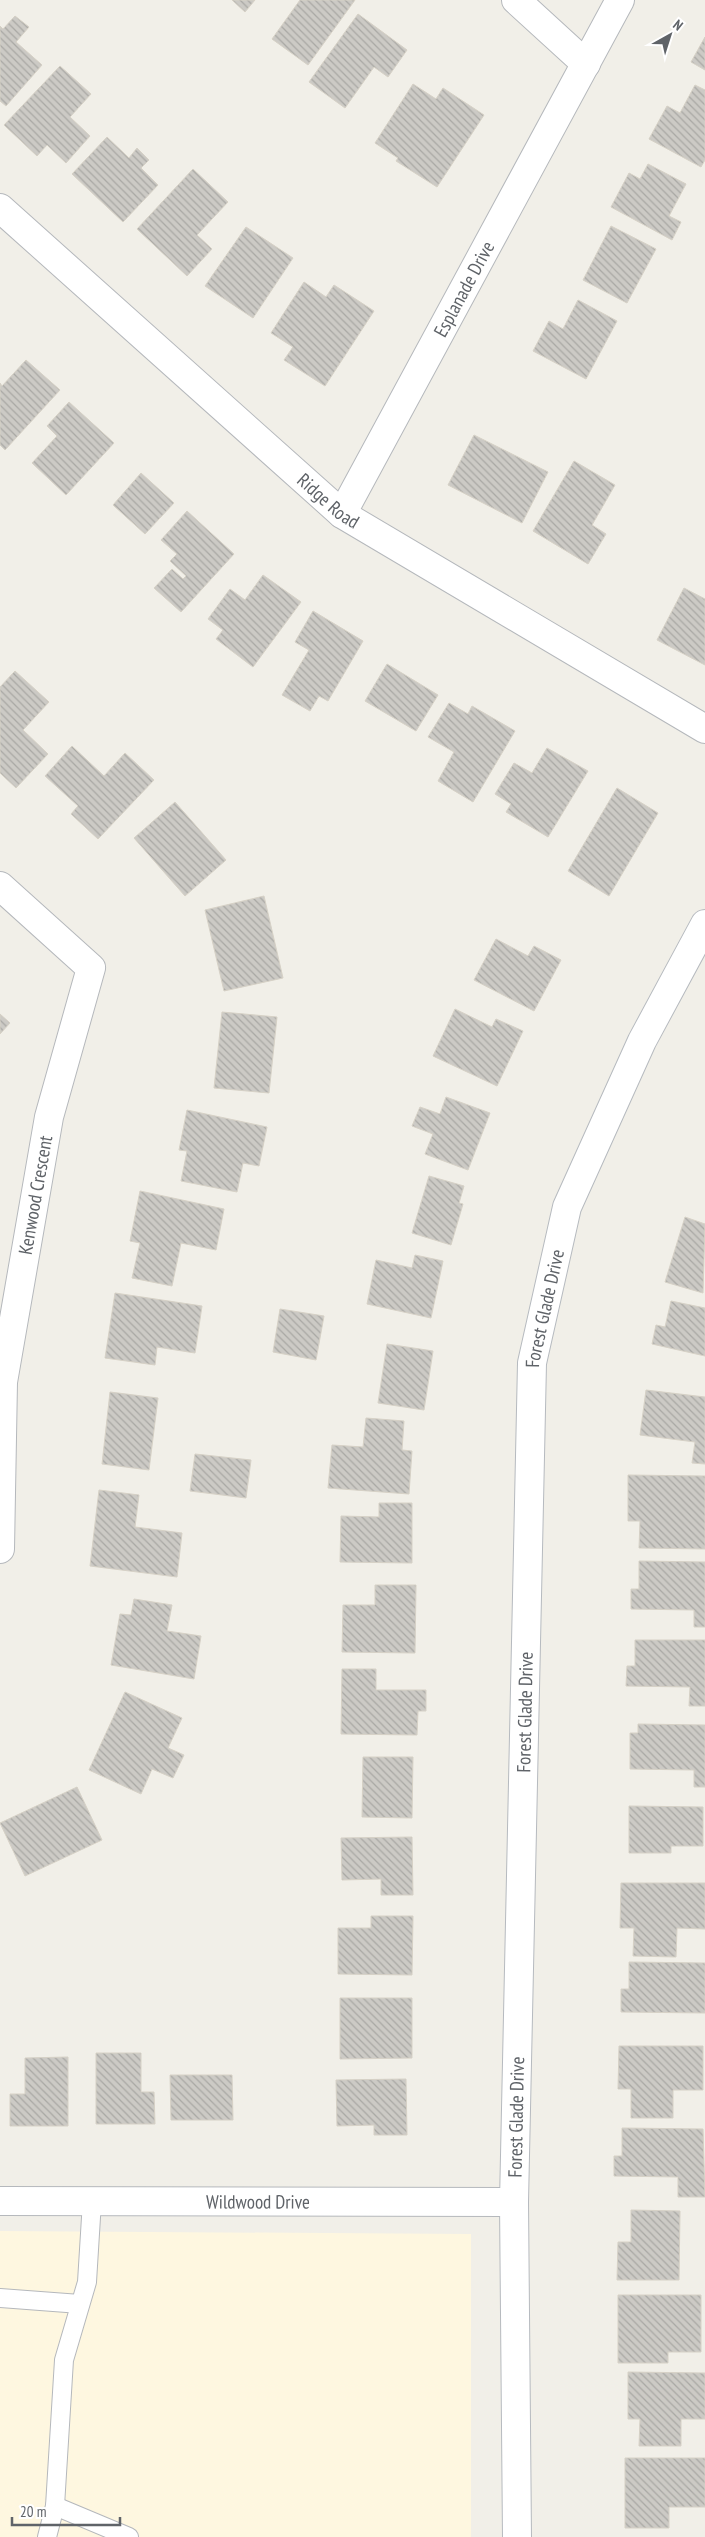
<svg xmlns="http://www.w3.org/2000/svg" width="705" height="2537" font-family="'PT Sans Narrow',sans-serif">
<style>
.commercial{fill:#fef7e0}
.building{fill:url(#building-back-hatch);stroke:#d6d1c6}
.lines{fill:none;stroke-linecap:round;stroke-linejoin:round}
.lane-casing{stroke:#b5b8bc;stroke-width:20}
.street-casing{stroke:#b5b8bc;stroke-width:30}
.secondary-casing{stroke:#b6babf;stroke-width:30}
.lane{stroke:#fff;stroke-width:18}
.street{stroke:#fff;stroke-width:28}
.secondary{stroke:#fff;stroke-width:28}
.labels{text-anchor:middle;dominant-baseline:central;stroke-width:5;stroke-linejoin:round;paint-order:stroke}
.street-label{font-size:19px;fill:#5f6368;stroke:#fff}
</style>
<defs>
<pattern id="building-back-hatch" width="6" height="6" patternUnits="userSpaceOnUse" patternTransform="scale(1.25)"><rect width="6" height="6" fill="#cccac5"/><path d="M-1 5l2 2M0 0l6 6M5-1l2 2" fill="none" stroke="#a9a8a4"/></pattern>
</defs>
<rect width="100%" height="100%" fill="#f1efe8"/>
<polygon class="commercial" points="0,2231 471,2234 471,2537 0,2537"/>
<g class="building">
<polygon points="232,0 255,0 245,12"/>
<polygon points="300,0 355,0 308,65 272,39"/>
<polygon points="358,14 407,50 388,77 374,67 345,108 309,82"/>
<polygon points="15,16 29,27 16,42 42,65 6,106 0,101 0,26 3,29"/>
<polygon points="705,37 705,70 691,62"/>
<polygon points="60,66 91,94 70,117 90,136 66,163 47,145 37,156 4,125"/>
<polygon points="413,84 436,99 443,88 484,115 437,187 396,161 398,158 375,143"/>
<polygon points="695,85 705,90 705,160 701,167 649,139 667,106 680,113"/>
<polygon points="107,137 129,158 137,148 149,160 141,168 158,185 123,222 72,174"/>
<polygon points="648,164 686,184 669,216 681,222 672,240 611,207 629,173 640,179"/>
<polygon points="193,169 228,202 197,235 212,249 187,276 137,229"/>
<polygon points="611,226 656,249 627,303 583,280"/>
<polygon points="246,227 293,258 253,318 205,286"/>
<polygon points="304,282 326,297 334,285 374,311 325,386 284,360 293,347 271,333"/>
<polygon points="578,300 617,321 586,379 533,351 549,321 563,329"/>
<polygon points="26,360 60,390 5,450 0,445 0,383 2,386"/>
<polygon points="69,402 114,443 66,495 32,463 57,436 47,426"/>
<polygon points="474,435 548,472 522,523 448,485"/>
<polygon points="574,461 615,485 592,525 606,534 588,564 533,531"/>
<polygon points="141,473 174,503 145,534 113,505"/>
<polygon points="187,511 234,554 181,612 154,588 172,569 183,579 186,576 170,561 177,554 161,540"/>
<polygon points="263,575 301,602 253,667 216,639 223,630 208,619 230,589 245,600"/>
<polygon points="684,588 705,599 705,665 657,640"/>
<polygon points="313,611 363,641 328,701 319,696 310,711 282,695 309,650 295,642"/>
<polygon points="387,664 438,695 416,731 365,701"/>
<polygon points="15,671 49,702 23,730 48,754 16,788 0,773 0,687"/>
<polygon points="449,703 468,714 472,706 515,731 473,802 438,781 454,752 428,737"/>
<polygon points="72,746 104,776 125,753 154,780 98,839 71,814 78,806 45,776"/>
<polygon points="547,748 588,771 548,837 506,812 511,804 495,794 514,763 532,773"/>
<polygon points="617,788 658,813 609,896 568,871"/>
<polygon points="175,802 226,860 185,896 134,838"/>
<polygon points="264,896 283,978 224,991 205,910"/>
<polygon points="496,939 528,956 534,946 561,960 534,1011 474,980"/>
<polygon points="455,1009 492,1027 496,1019 523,1031 497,1086 433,1056"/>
<polygon points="222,1012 277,1017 269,1093 214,1088"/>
<polygon points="0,1014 10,1023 0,1034"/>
<polygon points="446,1097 490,1113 468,1170 425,1154 433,1134 412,1126 420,1107 440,1114"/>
<polygon points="187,1110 267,1127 259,1166 243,1163 237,1192 181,1181 187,1151 179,1150"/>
<polygon points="429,1176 464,1186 459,1203 463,1204 451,1245 412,1233"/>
<polygon points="140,1191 224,1209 216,1250 181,1243 172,1286 132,1278 140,1243 130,1241"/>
<polygon points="685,1217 705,1224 703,1293 665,1282"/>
<polygon points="415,1255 443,1261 431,1318 367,1304 376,1260 412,1268"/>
<polygon points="115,1293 202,1306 195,1353 157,1347 155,1365 105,1358"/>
<polygon points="671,1301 705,1308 705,1356 652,1344 656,1325 665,1327"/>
<polygon points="280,1309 324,1316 316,1360 273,1352"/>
<polygon points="387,1344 433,1351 424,1410 378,1403"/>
<polygon points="646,1390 705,1397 705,1464 692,1463 695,1442 640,1435"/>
<polygon points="110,1392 158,1398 149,1470 102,1464"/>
<polygon points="366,1418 404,1421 402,1450 412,1451 409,1494 328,1488 332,1445 363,1447"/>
<polygon points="195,1454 251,1460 246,1498 190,1491"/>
<polygon points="628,1475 705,1476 705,1549 639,1548 640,1521 628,1521"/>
<polygon points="99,1490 139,1495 135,1527 182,1533 177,1577 90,1566"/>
<polygon points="379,1503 412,1503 412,1563 340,1562 341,1516 379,1517"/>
<polygon points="639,1561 705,1562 705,1627 694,1627 694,1610 631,1609 631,1589 639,1589"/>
<polygon points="375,1585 416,1585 415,1653 342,1652 343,1605 375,1605"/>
<polygon points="134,1599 172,1605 167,1631 201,1636 194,1679 111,1665 120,1614 131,1615"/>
<polygon points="635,1640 705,1640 705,1706 689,1706 690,1687 626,1686 627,1666 635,1666"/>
<polygon points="342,1669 376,1669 376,1690 426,1690 426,1711 418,1711 417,1735 341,1734"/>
<polygon points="125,1692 182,1718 168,1748 184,1755 173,1778 152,1769 141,1794 89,1770"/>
<polygon points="638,1724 705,1725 705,1787 694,1787 694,1770 630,1769 630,1733 638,1733"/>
<polygon points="363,1757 413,1757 412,1818 362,1817"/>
<polygon points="77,1787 102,1840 25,1876 0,1823"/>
<polygon points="629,1806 703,1807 703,1846 671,1846 671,1853 629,1853"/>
<polygon points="412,1837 413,1895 381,1895 381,1879 342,1880 341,1838"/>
<polygon points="621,1883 705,1883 705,1929 677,1928 676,1957 633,1956 634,1928 620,1928"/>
<polygon points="371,1916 413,1916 412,1975 338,1974 338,1928 371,1928"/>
<polygon points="629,1962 705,1963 705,2013 621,2012 621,1989 629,1989"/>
<polygon points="340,1998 412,1998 412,2058 340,2059"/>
<polygon points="619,2046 703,2046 703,2090 673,2090 673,2118 631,2118 631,2089 618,2089"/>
<polygon points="96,2053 141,2053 141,2092 154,2092 155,2124 96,2124"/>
<polygon points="68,2057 68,2126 10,2126 10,2094 25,2094 25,2058"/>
<polygon points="170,2075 232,2075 233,2120 171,2120"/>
<polygon points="406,2079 407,2135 374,2135 374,2125 337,2126 336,2080"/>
<polygon points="622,2128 703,2129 705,2197 678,2197 678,2177 614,2176 614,2156 622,2156"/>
<polygon points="631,2210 680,2211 679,2280 617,2280 618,2242 631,2242"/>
<polygon points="618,2295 701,2295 701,2352 668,2352 668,2363 618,2363"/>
<polygon points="628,2372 705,2373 705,2419 681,2419 681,2446 639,2446 640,2419 628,2419"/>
<polygon points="625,2458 705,2458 705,2507 669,2507 669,2528 625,2528"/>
</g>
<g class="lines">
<g class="lane-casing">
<g id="lane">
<polyline points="0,2298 80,2304"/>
<polyline points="55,2506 129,2537"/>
<polyline points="47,2537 55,2506 64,2360 87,2282 92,2201"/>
</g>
</g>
<g class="street-casing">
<g id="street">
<polyline points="516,0 586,64"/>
<path id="s1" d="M0,208L342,514L705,729"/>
<path id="s2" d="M342,514L620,0"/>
<polyline points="0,886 91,968 49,1117 3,1382 0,1549"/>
<path id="s3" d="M0,2201L514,2202"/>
</g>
</g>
<g class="secondary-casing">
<g id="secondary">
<path id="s4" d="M517,2537L514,2202L532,1363L567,1207L642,1041L705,924"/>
</g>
</g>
<use href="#lane" class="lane"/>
<use href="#street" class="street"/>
<use href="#secondary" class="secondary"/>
</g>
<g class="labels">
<g class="street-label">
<text stroke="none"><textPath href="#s2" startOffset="256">Esplanade Drive</textPath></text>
<text stroke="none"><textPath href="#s1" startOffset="440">Ridge Road</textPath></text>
<text transform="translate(35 1195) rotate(-80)">Kenwood Crescent</text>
<text stroke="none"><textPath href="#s4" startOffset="1230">Forest Glade Drive</textPath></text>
<text stroke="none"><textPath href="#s4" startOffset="825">Forest Glade Drive</textPath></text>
<text stroke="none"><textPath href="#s4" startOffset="420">Forest Glade Drive</textPath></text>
<text stroke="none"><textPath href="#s3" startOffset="258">Wildwood Drive</textPath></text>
</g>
</g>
<g transform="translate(670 35) rotate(39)" stroke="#ffffff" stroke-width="4" paint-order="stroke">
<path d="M0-4L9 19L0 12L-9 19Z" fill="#5f6368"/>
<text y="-8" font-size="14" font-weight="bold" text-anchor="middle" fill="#5f6368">N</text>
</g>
<path d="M12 2517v8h108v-8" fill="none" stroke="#5f6368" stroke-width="2.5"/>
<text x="20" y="2517" font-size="15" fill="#5f6368" stroke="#ffffff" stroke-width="4" paint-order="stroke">20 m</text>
</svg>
